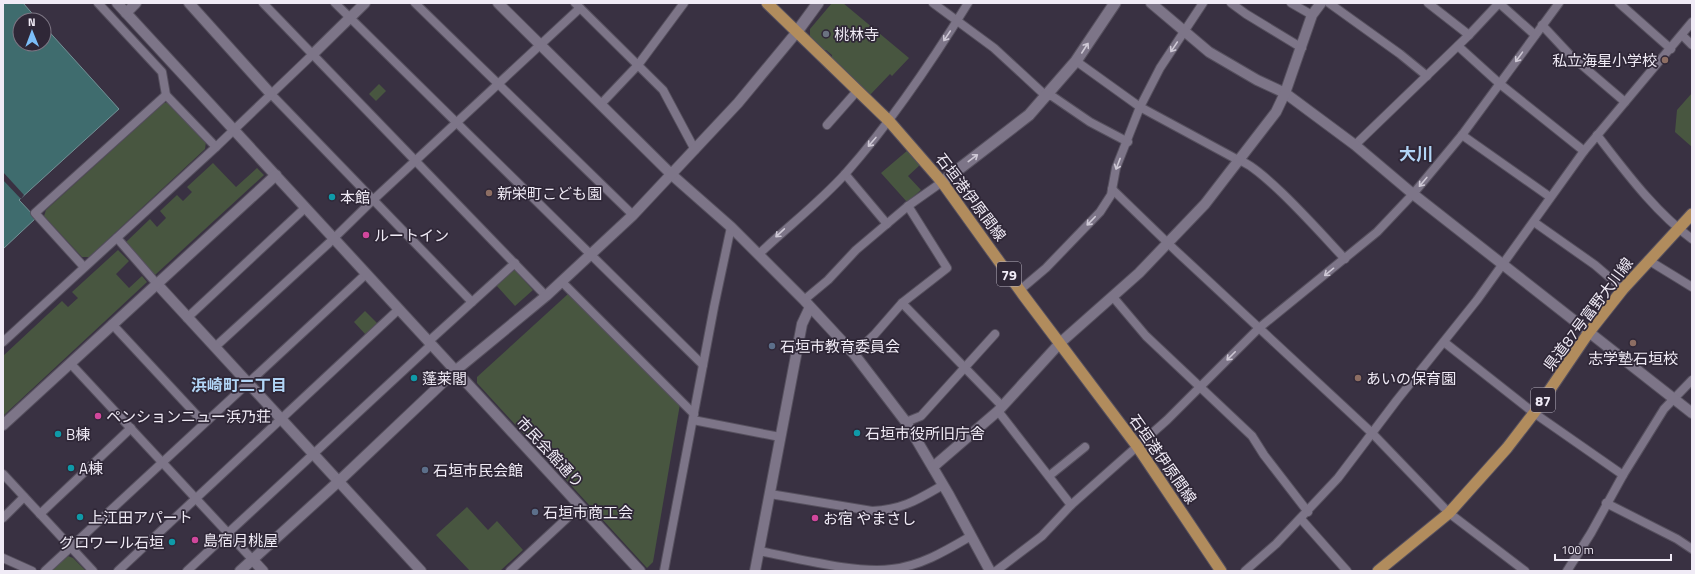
<svg xmlns="http://www.w3.org/2000/svg" width="1695" height="574" font-family="'Titillium Web','Noto Sans JP',sans-serif">
<style>
.green{fill:#485640}
.water{fill:#3f6c6e;stroke:#749297}
.pier{fill:#393142}
.lines{fill:none;stroke-linecap:round;stroke-linejoin:round}
.minor-casing{stroke:#56505e;stroke-width:10}
.tertiary-casing{stroke:#56505e;stroke-width:12}
.secondary-casing{stroke:#56505e;stroke-width:13}
.primary-casing{stroke:#56505e;stroke-width:13}
.minor{stroke:#7d7588;stroke-width:8}
.tertiary{stroke:#7d7588;stroke-width:10}
.secondary{stroke:#7d7588;stroke-width:11}
.primary{stroke:#b18c5d;stroke-width:11}
.oneway{stroke:#cec8d5}
.worship-dot{fill:#6b7280;stroke:#2f2737;stroke-width:1.5}
.education-dot{fill:#8d6e63;stroke:#2f2737;stroke-width:1.5}
.culture-dot{fill:#0f9aa8;stroke:#2f2737;stroke-width:1.5}
.hotel-dot{fill:#d1479c;stroke:#2f2737;stroke-width:1.5}
.service-dot{fill:#5c6f8a;stroke:#2f2737;stroke-width:1.5}
.labels{text-anchor:middle;dominant-baseline:central;stroke-width:3.5;stroke-linejoin:round;paint-order:stroke}
.shield{fill:#2f2737;stroke:#b6b0bd;stroke-width:1}
.shield-label{font-size:14px;font-weight:bold;fill:#f0ebf6}
.poi-label{font-size:15px;fill:#f0ebf6;stroke:#2f2737;text-anchor:start}
.street-label{font-size:15px;fill:#f0ebf6;stroke:#2f2737}
.neighbourhood-label{font-size:16px;font-weight:bold;fill:#b2d6f7;stroke:#2f2737}
.quarter-label{font-size:17px;font-weight:bold;fill:#b2d6f7;stroke:#2f2737}
</style>
<rect width="100%" height="100%" fill="#393142"/>
<g class="green">
<polygon points="832,3 843,3 909,58 892,76 890,74 870,95 832,58 832,55 826,50 823,50 810,37 810,29"/>
<polygon points="379,84 386,91 376,101 369,94"/>
<polygon points="1692,93 1692,147 1675,132 1677,110"/>
<polygon points="169,102 206,142 205,149 89,257 82,257 44,216 46,210 164,103"/>
<polygon points="908,150 921,164 908,176 921,190 907,202 881,173"/>
<polygon points="213,163 236,187 257,168 264,175 155,275 125,243 150,219 157,227 166,218 160,211 177,195 183,201 192,192 187,187"/>
<polygon points="118,250 129,261 116,274 129,288 142,276 147,282 3,416 3,356 62,301 68,307 78,298 72,292"/>
<polygon points="514,269 533,290 515,306 496,285"/>
<polygon points="568,294 680,404 653,562 647,568 477,383 477,377"/>
<polygon points="365,311 378,324 366,335 354,322"/>
<polygon points="467,507 488,530 497,521 523,550 500,571 470,571 436,535"/>
<polygon points="68,556 73,558 86,571 51,571"/>
</g>
<polygon class="water" points="3,3 23,3 38,20 20,20 20,44 44,44 44,26 119,109 19,200 36,218 3,249"/>
<polygon class="pier" points="3,172 24,195 21,199 3,180"/>
<g class="lines">
<g class="minor-casing">
<g id="minor">
<polyline points="98,3 162,72 166,95 216,147"/>
<polyline points="263,3 546,296"/>
<polyline points="335,3 703,365"/>
<polyline points="415,3 633,215"/>
<polyline points="575,3 663,90 695,150"/>
<polyline points="933,3 994,48 1046,96 1052,96 1090,122 1128,142"/>
<polyline points="1231,3 1246,14 1302,48"/>
<polyline points="1291,3 1312,15"/>
<polyline points="1329,3 1400,54 1427,76"/>
<polyline points="1619,3 1671,49"/>
<polyline points="1542,25 1570,55 1625,102"/>
<polyline points="1469,35 1499,3 1535,35"/>
<polyline points="1682,35 1692,45"/>
<polyline points="1458,46 1500,84 1584,151"/>
<path d="M1076,61L1140,107L1238,160C1261,165 1325,238 1345,259"/>
<polyline points="270,93 472,302"/>
<polyline points="601,104 638,65 684,3"/>
<polyline points="827,125 857,91"/>
<polyline points="1462,135 1550,197"/>
<path d="M1597,135C1625,171 1655,212 1692,239"/>
<polyline points="1355,145 1469,35 1428,3"/>
<polyline points="845,174 887,224"/>
<polyline points="1112,189 1174,249 1372,433 1449,513 1525,571"/>
<polyline points="1534,222 1595,265 1623,289"/>
<polyline points="117,238 157,284"/>
<path d="M759,254C787,227 819,203 846,173C892,121 931,63 968,3"/>
<polyline points="1648,260 1692,287"/>
<polyline points="84,267 35,213 166,95"/>
<polyline points="562,282 694,414"/>
<polyline points="1020,290 1046,268 1100,212 1111,195 1116,168 1140,107 1160,68 1203,3"/>
<polyline points="1113,297 1146,336 1252,436 1264,455 1308,512"/>
<polyline points="804,300 828,280 856,250 908,206 942,182"/>
<polyline points="902,303 1002,406"/>
<polyline points="187,318 305,208"/>
<polyline points="112,324 204,423"/>
<polyline points="3,342 216,147 312,55"/>
<polyline points="428,342 515,263"/>
<polyline points="1444,342 1534,413 1623,475"/>
<polyline points="215,347 329,243 373,200 580,8"/>
<polyline points="854,354 875,334 902,303 947,268 908,206"/>
<polyline points="70,363 252,559"/>
<polyline points="998,411 1071,505"/>
<polyline points="693,420 780,437"/>
<polyline points="906,422 921,416 995,334"/>
<polyline points="3,474 93,571"/>
<polyline points="1049,476 1085,447"/>
<path d="M770,494L872,511C904,509 917,500 943,485"/>
<polyline points="1606,503 1677,539 1692,549"/>
<polyline points="40,514 131,428"/>
<polyline points="3,518 24,497"/>
<polyline points="1301,519 1347,571"/>
<path d="M759,551C796,558 856,574 892,569C921,566 947,550 971,536"/>
<polyline points="3,558 32,571"/>
<polyline points="45,571 366,274"/>
<polyline points="118,571 399,309"/>
<polyline points="187,571 431,345"/>
<polyline points="510,571 580,506"/>
<polyline points="664,571 714,307 731,227"/>
<polyline points="996,571 1042,536 1071,505 1167,420 1259,328 1377,232 1413,194 1462,135 1559,3"/>
<polyline points="1245,571 1276,544 1338,478 1397,400 1477,300 1584,151 1692,22"/>
<polyline points="1567,571 1591,533 1623,475 1664,409 1692,380"/>
</g>
</g>
<g class="tertiary-casing">
<g id="tertiary">
<polyline points="117,3 640,571"/>
<polyline points="189,3 270,93"/>
<polyline points="498,3 672,175 731,227 804,300 854,354 906,422 949,495 990,571"/>
<polyline points="1151,3 1209,52 1257,80 1285,93 1355,145 1413,194 1692,413"/>
<polyline points="126,13 136,3"/>
<polyline points="312,55 365,3"/>
<polyline points="157,284 421,571"/>
<polyline points="3,425 276,175"/>
<polyline points="933,467 998,411 1060,343 1139,273 1205,204 1276,112 1285,93 1312,15 1321,3"/>
<polyline points="252,559 263,571"/>
<polyline points="240,571 339,481 455,371 546,296 633,215 738,103 796,33"/>
<polyline points="755,571 802,324 810,307"/>
</g>
</g>
<g class="secondary-casing">
<g id="secondary">
<polyline points="796,33 818,3"/>
<polyline points="942,182 1029,115 1076,61 1115,3"/>
</g>
</g>
<g class="primary-casing">
<g id="primary">
<polyline points="767,3 889,121 942,182 1024,296 1137,446 1221,571"/>
<polyline points="1378,571 1449,513 1507,448 1534,413 1589,332 1623,289 1692,214"/>
</g>
</g>
<use href="#minor" class="minor"/>
<use href="#tertiary" class="tertiary"/>
<use href="#secondary" class="secondary"/>
<use href="#primary" class="primary"/>
</g>
<defs><path id="oneway-shaft" d="M-6 0H5M1.5-3L5.5 0L1.5 3" fill="none" stroke-width="1.6" stroke-linecap="round" stroke-linejoin="round"/></defs>
<g class="oneway">
<use href="#oneway-shaft" transform="translate(947 36) rotate(124)"/>
<use href="#oneway-shaft" transform="translate(1174 47) rotate(124)"/>
<use href="#oneway-shaft" transform="translate(1085 48) rotate(-57)"/>
<use href="#oneway-shaft" transform="translate(1519 57) rotate(126)"/>
<use href="#oneway-shaft" transform="translate(872 142) rotate(131)"/>
<use href="#oneway-shaft" transform="translate(973 158) rotate(-37)"/>
<use href="#oneway-shaft" transform="translate(1118 164) rotate(111)"/>
<use href="#oneway-shaft" transform="translate(1423 182) rotate(130)"/>
<use href="#oneway-shaft" transform="translate(1091 221) rotate(134)"/>
<use href="#oneway-shaft" transform="translate(780 233) rotate(137)"/>
<use href="#oneway-shaft" transform="translate(1329 272) rotate(141)"/>
<use href="#oneway-shaft" transform="translate(1231 356) rotate(135)"/>
</g>
<circle class="worship-dot" cx="826" cy="34" r="4"/>
<g class="education-dot">
<circle cx="1665" cy="60" r="4"/>
<circle cx="489" cy="193" r="4"/>
<circle cx="1633" cy="343" r="4"/>
<circle cx="1358" cy="378" r="4"/>
</g>
<g class="culture-dot">
<circle cx="332" cy="197" r="4"/>
<circle cx="414" cy="378" r="4"/>
<circle cx="857" cy="433" r="4"/>
<circle cx="58" cy="434" r="4"/>
<circle cx="71" cy="468" r="4"/>
<circle cx="80" cy="517" r="4"/>
<circle cx="172" cy="542" r="4"/>
</g>
<g class="hotel-dot">
<circle cx="366" cy="235" r="4"/>
<circle cx="98" cy="416" r="4"/>
<circle cx="815" cy="518" r="4"/>
<circle cx="195" cy="540" r="4"/>
</g>
<g class="service-dot">
<circle cx="772" cy="346" r="4"/>
<circle cx="425" cy="470" r="4"/>
<circle cx="535" cy="512" r="4"/>
</g>
<g class="labels">
<g class="shield">
<rect x="997" y="262" width="24" height="24" rx="3"/>
<rect x="1531" y="388" width="24" height="24" rx="3"/>
</g>
<g class="shield-label">
<text x="1009" y="274">79</text>
<text x="1543" y="400">87</text>
</g>
<g class="poi-label">
<text x="834" y="34">桃林寺</text>
<text x="1657" y="60" text-anchor="end">私立海星小学校</text>
<text x="497" y="193">新栄町こども園</text>
<text x="340" y="197">本館</text>
<text x="374" y="235">ルートイン</text>
<text x="780" y="346">石垣市教育委員会</text>
<text x="1633" y="358" text-anchor="middle">志学塾石垣校</text>
<text x="422" y="378">蓬莱閣</text>
<text x="1366" y="378">あいの保育園</text>
<text x="106" y="416">ペンションニュー浜乃荘</text>
<text x="865" y="433">石垣市役所旧庁舎</text>
<text x="66" y="434">B棟</text>
<text x="79" y="468">A棟</text>
<text x="433" y="470">石垣市民会館</text>
<text x="543" y="512">石垣市商工会</text>
<text x="88" y="517">上江田アパート</text>
<text x="823" y="518">お宿 やまさし</text>
<text x="203" y="540">島宿月桃屋</text>
<text x="164" y="542" text-anchor="end">グロワール石垣</text>
</g>
<g class="street-label">
<text transform="translate(971 197) rotate(53)">石垣港伊原間線</text>
<text transform="translate(1588 314) rotate(-53)">県道87号富野大川線</text>
<text transform="translate(550 452) rotate(47)">市民会館通り</text>
<text transform="translate(1163 459) rotate(55)">石垣港伊原間線</text>
</g>
<g class="neighbourhood-label">
<text x="239" y="385">浜崎町二丁目</text>
</g>
<g class="quarter-label">
<text x="1416" y="154">大川</text>
</g>
</g>
<rect width="1695" height="574" fill="none" stroke="#f0ebf6" stroke-width="8"/>
<g transform="translate(32 32) rotate(359)"><circle r="19" fill="#2f2737" stroke="#7c7583"/>
<path d="M0-3L7 15L0 10L-7 15Z" fill="#7cbef9"/>
<text y="-6" font-size="11" font-weight="bold" text-anchor="middle" fill="#f0ebf6">N</text>
</g>
<path d="M1555 554v6h116v-6" fill="none" stroke="#f0ebf6" stroke-width="2"/>
<text x="1561" y="554" font-size="12" fill="#f0ebf6" stroke="#2f2737" stroke-width="3" paint-order="stroke">100 m</text>
</svg>
